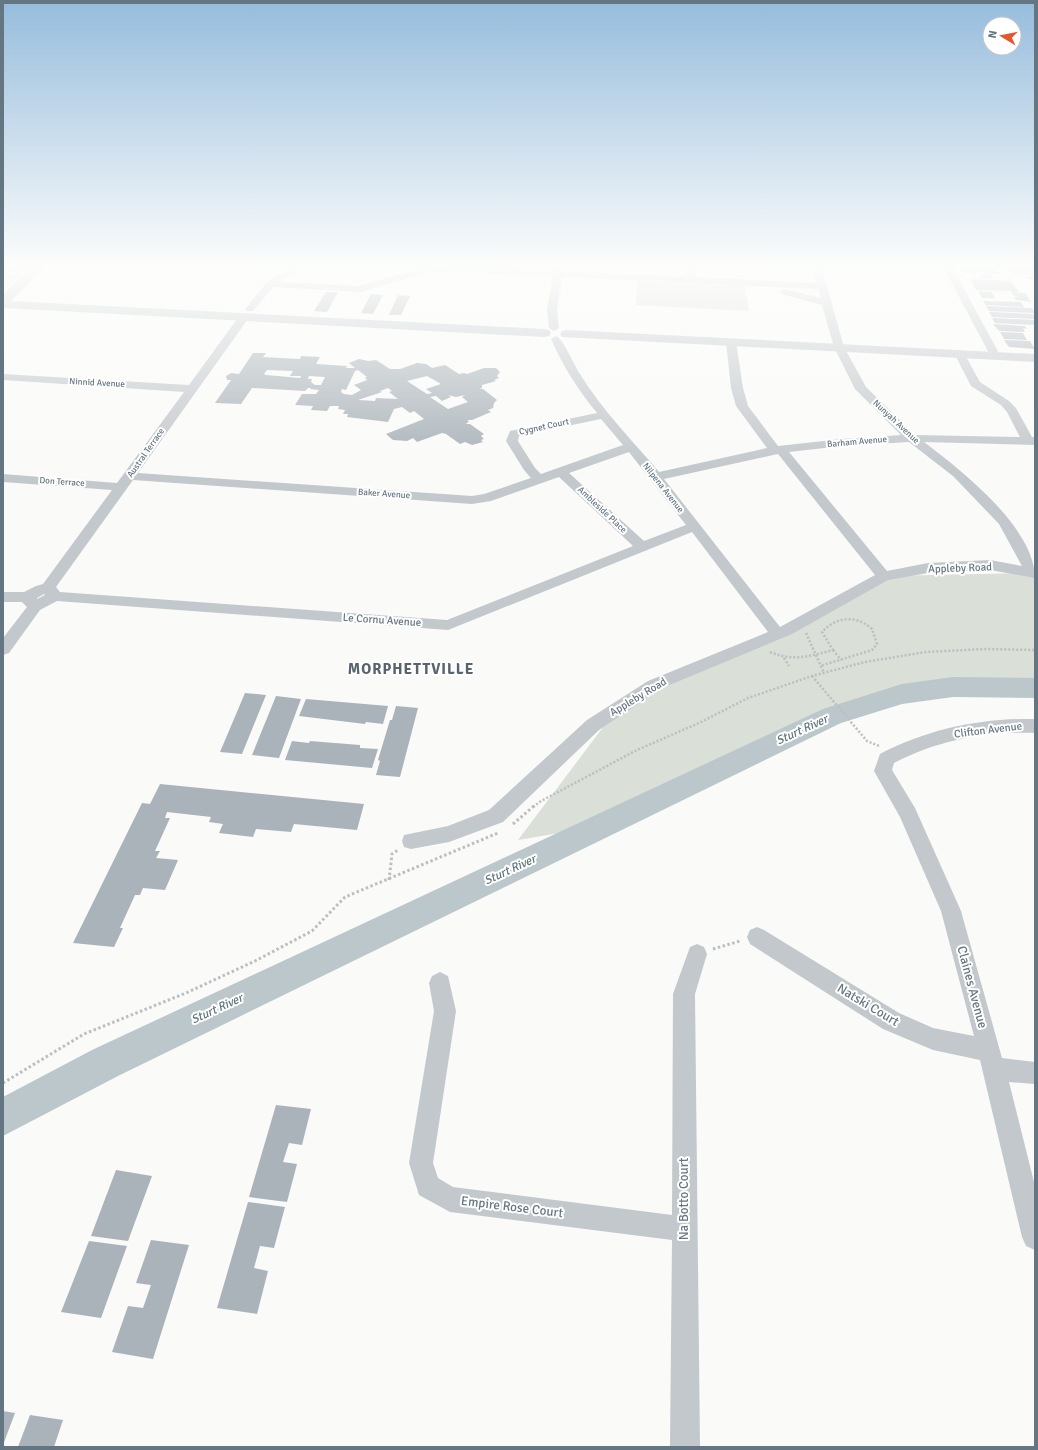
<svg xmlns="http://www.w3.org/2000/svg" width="1038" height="1450" font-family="Signika,sans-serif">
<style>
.green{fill:#dadfd7}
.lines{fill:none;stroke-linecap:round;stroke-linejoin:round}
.river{fill:#bbc7cb;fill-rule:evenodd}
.building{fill:#aab3b9;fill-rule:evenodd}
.path-far1{stroke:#bbbfc2;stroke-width:2.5;stroke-dasharray:2 2;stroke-linecap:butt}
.path{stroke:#bbbfc2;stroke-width:3;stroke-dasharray:2.5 2.5;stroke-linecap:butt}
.minor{fill:#c3c8cc;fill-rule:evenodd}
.tertiary{fill:#c3c8cc;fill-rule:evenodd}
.labels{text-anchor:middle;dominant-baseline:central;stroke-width:4;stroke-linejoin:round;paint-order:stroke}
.far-street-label{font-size:9px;fill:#657683;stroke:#fff}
.street-label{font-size:11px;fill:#657683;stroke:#fff}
.water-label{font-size:12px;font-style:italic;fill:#60757c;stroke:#fff}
.near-street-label{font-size:13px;fill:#657683;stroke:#fff}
.district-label{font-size:15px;font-weight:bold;letter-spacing:1px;fill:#57646e;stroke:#fff}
</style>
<rect width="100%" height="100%" fill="#fafaf8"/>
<g class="green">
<polygon points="3,273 23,274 3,291"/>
<polygon points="637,281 745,286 749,311 636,305"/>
<polygon points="1035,573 1035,688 953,687 902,694 832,716 601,826 518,840 616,710 787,630 884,576"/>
</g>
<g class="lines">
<polygon class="river" points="953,677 1035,678 1035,698 953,697 902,704 841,723 118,1076 3,1136 3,1097 92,1050 823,709 902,684"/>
</g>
<g class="building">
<polygon points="960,265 981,267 980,265 997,265 1001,266 1003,269 994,268 996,271 1000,272 1002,274 991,274 994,278 983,278 981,275 986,275 984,272 964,273"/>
<polygon points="1022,265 1034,265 1035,280 1028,279 1026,277 1031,277 1028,274 1014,275 1011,271 1005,270 1002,266 1024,269"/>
<polygon points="970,279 1011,281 1019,292 1014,292 1025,293 1031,302 1016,300 1014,297 1019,297 1013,295 1011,291 976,290"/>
<polygon points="978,291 991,292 995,298 982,298"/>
<polygon points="326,292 338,292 327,312 314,311"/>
<polygon points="371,294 383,295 373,314 361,313"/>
<polygon points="398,295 410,296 401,315 389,315"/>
<polygon points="983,301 1021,302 1024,307 986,305"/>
<polygon points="986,306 1032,308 1035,313 989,311"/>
<polygon points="989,312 1033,314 1035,319 992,317"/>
<polygon points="992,318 1035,320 1035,325 995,323"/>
<polygon points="993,324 1025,326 1027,329 1023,328 1025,332 999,331"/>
<polygon points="1000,332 1023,333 1027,340 1004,339"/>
<polygon points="1004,340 1030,341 1035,349 1009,347"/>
<path d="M253,353H266L263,357L300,359L301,356L320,357L316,364L347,366L346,368H355L349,363L359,359L368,361L376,360L390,369H400L417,363L426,364L432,368L445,365L459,374L464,373L467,374L484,368H496L500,372L497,376L499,378L494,380L496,381L482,385V388L479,389H483L497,400L494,403L493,408L488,410L491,412L472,420H467L469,421L466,424H470L484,434L481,436L484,439L481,440L483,442L472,445L465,442L460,444L446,434L442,433L417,442L413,438L407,441L393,440L386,434L424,419L414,411L410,413L402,407L394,409L388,422L347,417L348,414H343L345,410L338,409L339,406H330L327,411L311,410L313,406L295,405L302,394H316L319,390L310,389L311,388H308L305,391L252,388L241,404L215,403L231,380H227L226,376L231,373L239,374ZM267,370L293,371L290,376H301L300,378L266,375L264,374ZM358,370L367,377L365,378L367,380L354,385L361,390L352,395L344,394L341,392L342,389L346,390L355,371ZM309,376L325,377L321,385H315L311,382L312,379H308ZM427,376L441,384L426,389L432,393L427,394L407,381ZM388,388L392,391L389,392L398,399L376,398L375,401L358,400L382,392L380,391ZM448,395L456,397L465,395L462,397L468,402L448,409L430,397L436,396L442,401L451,397Z"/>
<polygon points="245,693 266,695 242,754 220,752"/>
<polygon points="276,696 301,699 279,758 252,755"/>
<polygon points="306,699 388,706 383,724 366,722 365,724 299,716"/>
<polygon points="396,706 418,708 400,777 376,775 380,761 378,760 390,720 392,720"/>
<polygon points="292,741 309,743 310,741 360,745 360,748 378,749 372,768 285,760"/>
<polygon points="160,784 364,804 357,830 294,824 291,832 256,829 253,837 219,833 223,824 209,822 211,817 167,812 165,818 170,818 155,851 160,851 156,858 178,860 165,890 143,888 140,895 135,895 120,928 123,928 114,947 73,943 142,803 150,804"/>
<polygon points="276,1105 311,1109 302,1145 289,1143 283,1162 297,1164 287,1202 249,1197"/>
<polygon points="116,1170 152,1176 128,1241 91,1236"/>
<polygon points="248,1202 285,1207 274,1248 260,1246 254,1268 268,1271 257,1314 217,1308"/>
<polygon points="151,1240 189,1245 153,1359 112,1352 128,1306 143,1308 151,1285 136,1283"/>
<polygon points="89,1241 127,1246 101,1318 61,1312"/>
<polygon points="3,1411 15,1413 3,1445"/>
<polygon points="30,1415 63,1420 54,1447 18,1447"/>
</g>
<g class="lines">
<g class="path-far1">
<polyline points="806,633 824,673"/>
<polyline points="833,650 841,660"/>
<path d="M770,652C793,662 810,656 833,650L822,632C836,617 855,614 872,629L877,644L872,650L820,666"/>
<polyline points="784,658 789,666"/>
<polyline points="812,676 867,741 879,746"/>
<polyline points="533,807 541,801 637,750 699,723 748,698 812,676 865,662 926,652 985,649 1035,650"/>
</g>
<g class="path">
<polyline points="513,824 534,806"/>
<polyline points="389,880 392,854 398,850"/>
<polyline points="713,949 740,941"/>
<polyline points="3,1083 84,1034 186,993 255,961 312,931 345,897 498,833"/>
</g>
<g class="minor">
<polygon points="3,265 37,267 42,270 37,273 3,271"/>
<path d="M294,265H305L280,282L360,286L422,267L433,265L554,271V265H563V271L686,277L685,265H695V277L816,283L812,265H821L844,347L866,387L915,435L1020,437L1007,412L1001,405L971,386L954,353L959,350L964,353L980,382L1009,401L1016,408L1032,437H1035V445L924,442C961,470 1035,528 1035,578L990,570L928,573L888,580L792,634L660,689L599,730L503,822L449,842L411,849L404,847L402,841L404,835L448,826L489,810L587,720L648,681L768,632L692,532L448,630L57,601L40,610L9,653L3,655V638L27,607L22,602H3V592H24L36,586L43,584L112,490L3,482V474L117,483L184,392L3,380V374L189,385L240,315H248L249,317L248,319L138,473L472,496L484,494L531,478L524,470L506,441L510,431L597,413C578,390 563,366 551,339L556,336C563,338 575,367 580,374C602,410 632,440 659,472L767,448L736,406L731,388L726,342L731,339L736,342L743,388L748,406L778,446L842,439L901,435L855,389L834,347L822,305L781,294L779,292L784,289L821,298L818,289L562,277L557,310L559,328L554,331L549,328L547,310L553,276L434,271L361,292L273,287L253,311H247L245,309L247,307L267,282ZM601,419L623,445L541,474L535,468L518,441L519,436ZM909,442L953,476L999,524L1022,566L990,560L928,563L887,571L789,452L842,446ZM629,452L686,525L644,541L569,473ZM778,454L875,575L780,627L664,479ZM559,477L633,546L447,620L60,592L56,587L133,480L472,504L491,501ZM44,594L45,595L37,599V598Z"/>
<polygon points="942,265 951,265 1000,355 999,357 991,357 990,355"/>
<path d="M1035,719V733C986,731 938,740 894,763L892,770L915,808L961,911L1002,1058L1035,1062V1084L1009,1082L1035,1186V1250L1026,1246L1022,1237L980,1060L933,1050L883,1029L750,944L747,937L750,930L757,927L764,930L899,1013L933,1028L974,1036L941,911L900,817L874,771L880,754C928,729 981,718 1035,719Z"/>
<polygon points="697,944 704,947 707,954 695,994 700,1447 670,1447 672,1240 450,1212 419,1195 409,1163 434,1011 429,983 432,976 440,972 448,976 456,1011 433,1163 438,1178 453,1187 672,1215 673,994 690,947"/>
</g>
<g class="tertiary">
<polygon points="34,265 47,265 11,301 544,329 549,330 551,333 549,336 544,337 3,308 3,294"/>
<polygon points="567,330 1035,354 1035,362 562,337 560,334 562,331"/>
</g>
</g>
<linearGradient id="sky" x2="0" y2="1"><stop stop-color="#96bcdc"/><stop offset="0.57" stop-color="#fdfdfc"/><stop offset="1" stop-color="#fdfdfc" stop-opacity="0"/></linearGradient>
<rect width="1038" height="468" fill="url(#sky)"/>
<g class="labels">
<g class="far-street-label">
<text transform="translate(97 383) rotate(3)">Ninnid Avenue</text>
<text transform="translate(896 422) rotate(43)">Nunyah Avenue</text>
<text transform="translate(544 427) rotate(-12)">Cygnet Court</text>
<text transform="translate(857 442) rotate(-5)">Barham Avenue</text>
<text transform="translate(146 453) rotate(-55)">Austral Terrace</text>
<text transform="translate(62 482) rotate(4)">Don Terrace</text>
<text transform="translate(663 488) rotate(52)">Nilpena Avenue</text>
<text transform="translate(384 494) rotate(4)">Baker Avenue</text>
<text transform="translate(602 510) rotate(43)">Ambleside Place</text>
</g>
<g class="street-label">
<text transform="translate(960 568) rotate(-2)">Appleby Road</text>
<text transform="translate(382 620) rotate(4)">Le Cornu Avenue</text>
<text transform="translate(638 697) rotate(-31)">Appleby Road</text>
<text transform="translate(988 730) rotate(-7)">Clifton Avenue</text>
</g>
<g class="water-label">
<text transform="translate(802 730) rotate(-25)">Sturt River</text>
<text transform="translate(510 870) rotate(-25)">Sturt River</text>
<text transform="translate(217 1009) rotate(-25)">Sturt River</text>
</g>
<g class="near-street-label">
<text transform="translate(972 987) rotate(75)">Claines Avenue</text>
<text transform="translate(868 1005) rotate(31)">Natski Court</text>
<text transform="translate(684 1199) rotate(-90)">Na Botto Court</text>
<text transform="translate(512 1207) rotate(7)">Empire Rose Court</text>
</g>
<g class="district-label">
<text x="411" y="669">MORPHETTVILLE</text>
</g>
</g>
<rect width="1038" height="1450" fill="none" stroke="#657683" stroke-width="8"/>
<g transform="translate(1002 36) rotate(280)"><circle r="19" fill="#ffffff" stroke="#c1c8cd"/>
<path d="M0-3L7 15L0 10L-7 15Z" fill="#e4572e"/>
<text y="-6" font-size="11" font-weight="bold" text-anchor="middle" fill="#657683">N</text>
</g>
</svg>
